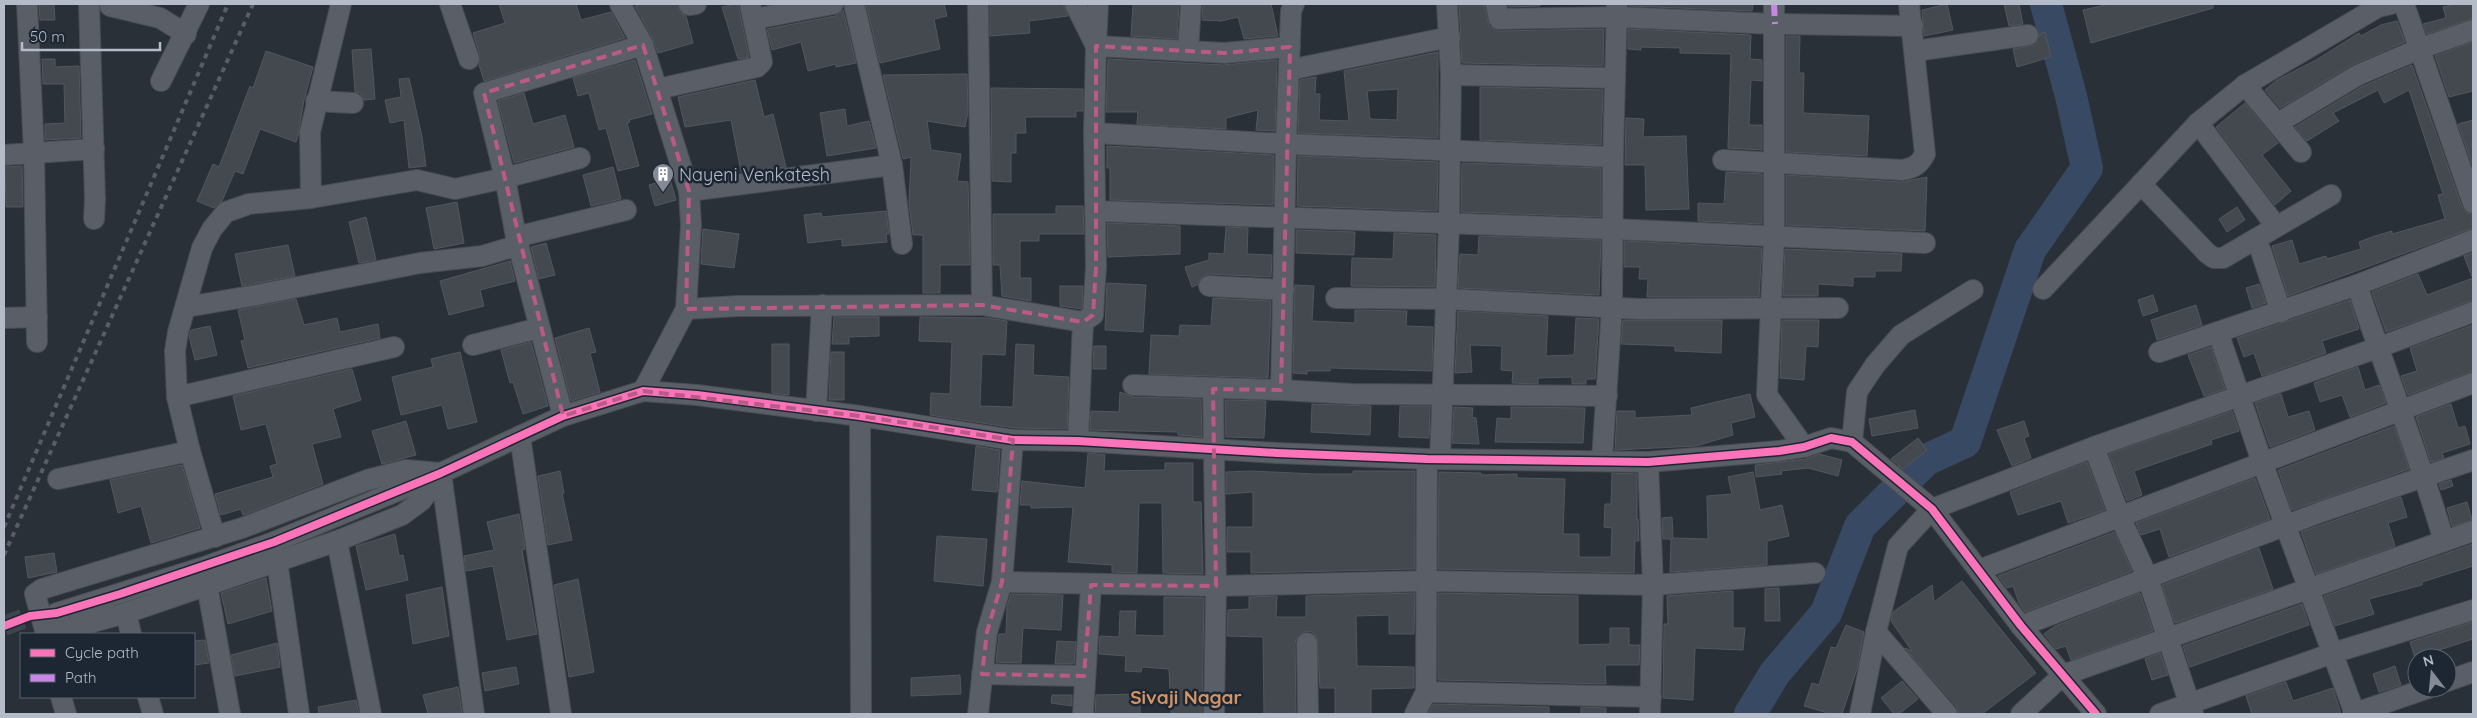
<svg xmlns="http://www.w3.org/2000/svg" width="2477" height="718" font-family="Quicksand,sans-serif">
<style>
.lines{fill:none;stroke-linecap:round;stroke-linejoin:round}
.river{stroke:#384963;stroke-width:32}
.building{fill:#444950;stroke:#52575f;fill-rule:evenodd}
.minor-tunnel{stroke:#3f454e;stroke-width:20;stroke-dasharray:20 10;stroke-linecap:butt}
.minor-casing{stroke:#484c53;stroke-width:22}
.minor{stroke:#5a5e66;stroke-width:20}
.rail{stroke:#595d64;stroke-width:4;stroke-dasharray:5 5;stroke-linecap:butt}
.quiet{stroke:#c787e3;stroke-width:6;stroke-dasharray:12 6;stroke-linecap:butt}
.cycleway-casing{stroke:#1d2633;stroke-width:11}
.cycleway{stroke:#fb73b8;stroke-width:8}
.marked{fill:none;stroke:#bc5a87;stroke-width:4;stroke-dasharray:10 6;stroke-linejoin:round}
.labels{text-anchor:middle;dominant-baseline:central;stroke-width:5;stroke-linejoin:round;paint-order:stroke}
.poi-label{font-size:18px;fill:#b4bcc9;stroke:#1d2633;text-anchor:start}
.neighbourhood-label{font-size:19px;font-weight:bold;fill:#d59563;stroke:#1d2633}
</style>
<rect width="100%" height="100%" fill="#2a3038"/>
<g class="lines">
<polyline class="river" points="1750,714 1775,673 1826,613 1860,526 1926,460 1965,442 2030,250 2087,168 2071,96 2046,4"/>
</g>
<g class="building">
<polygon points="39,4 54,4 55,20 40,20"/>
<polygon points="499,4 576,4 581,20 611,12 625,38 484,81 479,65 480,55 473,33 505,23"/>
<polygon points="641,4 678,4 679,12 686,16 693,43 658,53 653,39 635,6"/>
<polygon points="735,4 738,4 749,57 738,59 722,7"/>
<polygon points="866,4 944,4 947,16 934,19 940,49 880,63"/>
<polygon points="990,4 1063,4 1068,16 1029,21 1030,33 990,36"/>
<polygon points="1133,4 1179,4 1177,39 1131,36"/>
<polygon points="1203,4 1271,4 1278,36 1244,39 1238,17 1221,21 1202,20"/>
<polygon points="1459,4 1484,4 1489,26 1499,31 1604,29 1603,66 1462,63"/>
<polygon points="1508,4 1540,4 1540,6 1509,7"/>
<polygon points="1629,4 1753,4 1752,11 1629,6"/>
<polygon points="1947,4 1953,30 1924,36 1922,10"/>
<polygon points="2004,4 2019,4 2023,24 2009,26"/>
<polygon points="2110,4 2213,4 2213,8 2091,43 2083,10"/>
<polygon points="2456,4 2473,4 2473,18 2427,34 2423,24 2446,18 2443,7"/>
<polygon points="843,10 856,63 836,67 836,64 808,71 801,42 772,50 767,29 835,16"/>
<polygon points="2397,21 2405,42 2352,65 2280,108 2265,90 2277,80 2316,60 2359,33 2361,36 2381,25"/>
<polygon points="1628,29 1751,35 1750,59 1762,60 1762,81 1751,80 1749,125 1762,125 1762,150 1728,148 1731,54 1680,53 1680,48 1641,47 1641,50 1628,49"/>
<polygon points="2045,32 2051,57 2017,67 2013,49 2035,45 2040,34"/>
<polygon points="1786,36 1800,36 1799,73 1804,73 1803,113 1869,116 1867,156 1786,152"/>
<polygon points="2473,42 2473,91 2449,97 2435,56"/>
<polygon points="371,49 375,99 364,100 360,93 355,92 352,50"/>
<polygon points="266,51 313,67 304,100 298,136 296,142 260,129 243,174 235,171 222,201 214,208 197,201 213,164 219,167 250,86 253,88"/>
<path d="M1438,52V138L1298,133L1300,80L1316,77L1315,94H1320L1319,120L1349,121L1344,71ZM1398,89L1397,120L1370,119L1367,91Z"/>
<polygon points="42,59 55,59 55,67 79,66 81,138 45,140 45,124 65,123 64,84 43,84"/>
<polygon points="1108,59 1223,65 1277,60 1275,131 1256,130 1258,110 1226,118 1226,129 1137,124 1138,112 1106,112"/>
<polygon points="635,60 652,114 629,120 630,122 627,123 639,166 618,171 606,128 599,130 589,93 578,96 573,78"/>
<polygon points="2412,65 2462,207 2466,212 2472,215 2473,228 2288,296 2272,246 2292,240 2299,264 2326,256 2327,259 2361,249 2359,242 2375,236 2392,231 2392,234 2445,219 2438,195 2443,194 2409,90 2384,103 2378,90 2333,113 2339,121 2307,141 2295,127 2363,86"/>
<polygon points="967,74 968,112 965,127 927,121 931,150 961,154 957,181 968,182 970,265 940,265 940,293 923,293 923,235 913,235 909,203 911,157 903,159 883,75"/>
<polygon points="409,78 422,137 426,166 409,168 404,120 390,123 385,100 401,97 399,79"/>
<polygon points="755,80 764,117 773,114 786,167 741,172 731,120 685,127 678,97"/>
<polygon points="1480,87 1603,90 1601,145 1480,140"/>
<polygon points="991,88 1083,89 1083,111 1076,111 1076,117 1025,117 1026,133 1016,133 1016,153 1011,153 1011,182 992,181"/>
<polygon points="524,93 533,124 565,115 574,147 514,163 498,101"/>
<polygon points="2245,103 2278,143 2262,155 2291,191 2275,205 2216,127"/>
<polygon points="845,109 847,126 869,121 876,148 827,156 820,113"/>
<polygon points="1626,118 1644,119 1643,137 1686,136 1689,209 1646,210 1645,165 1625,165"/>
<polygon points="2473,120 2473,167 2458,124"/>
<polygon points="1107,146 1274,155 1273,205 1110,200 1110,168 1107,168"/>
<polygon points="1298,156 1438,162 1437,211 1297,206"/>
<polygon points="1462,163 1601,168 1601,217 1461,212"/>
<polygon points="22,166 23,207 6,207 5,167"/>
<polygon points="613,167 621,199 591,206 583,175"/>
<polygon points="1726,172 1762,174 1762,224 1698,221 1698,203 1724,204"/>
<polygon points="1786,175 1901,182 1927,177 1925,231 1786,225"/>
<polygon points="670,179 676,200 655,206 649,185"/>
<polygon points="457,202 464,243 434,249 426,208"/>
<polygon points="1056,206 1083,206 1084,234 1039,234 1039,241 1020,241 1020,278 1031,278 1031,301 1002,296 1000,265 993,265 993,214 1056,214"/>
<polygon points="2237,207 2245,220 2227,232 2219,219"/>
<polygon points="886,211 889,234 886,234 887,242 842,246 842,239 808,243 804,215 821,213 822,217"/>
<polygon points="366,217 376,260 359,263 349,222"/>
<polygon points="1107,223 1180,226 1180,254 1108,257"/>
<polygon points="1226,227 1248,228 1247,254 1272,255 1271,277 1209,274 1203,276 1197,285 1192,287 1185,267 1209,260 1209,253 1224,254"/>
<polygon points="703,229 739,234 734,268 701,264"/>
<polygon points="1296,230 1355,232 1354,255 1296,253"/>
<polygon points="1394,233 1436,235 1435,287 1351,286 1352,258 1393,259"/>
<polygon points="1479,236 1601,240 1599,295 1458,288 1460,254 1478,255"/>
<polygon points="1624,241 1762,248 1759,297 1647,297 1648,279 1639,279 1640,267 1624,267"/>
<polygon points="546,243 555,275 539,279 531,247"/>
<polygon points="288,245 295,276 242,286 235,254"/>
<polygon points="1785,249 1902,254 1901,271 1875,271 1875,277 1853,277 1853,286 1818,284 1818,296 1783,296"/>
<polygon points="2473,253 2473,277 2472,277 2464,256"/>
<polygon points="510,261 515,281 480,290 484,306 449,315 440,281"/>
<polygon points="2418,274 2427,295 2473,278 2473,300 2386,332 2372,292"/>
<polygon points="1107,283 1146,285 1143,332 1105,330"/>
<polygon points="2259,284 2266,303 2252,308 2246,288"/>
<polygon points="1295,285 1314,286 1312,321 1355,323 1355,310 1407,311 1406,326 1433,327 1432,371 1330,368 1330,371 1307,371 1307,374 1293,373"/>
<polygon points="1060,286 1083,286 1082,309 1060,306"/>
<polygon points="2153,295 2158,311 2143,316 2138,300"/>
<polygon points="1213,298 1271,301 1268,378 1149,374 1151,335 1179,336 1180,325 1211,326"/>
<polygon points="296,299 304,325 337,318 340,332 378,324 380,338 248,368 241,341 245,340 238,310"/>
<polygon points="2350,300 2359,329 2322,341 2326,353 2262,376 2254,353 2244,357 2237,338"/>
<polygon points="2196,305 2202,325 2157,340 2151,320"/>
<polygon points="1458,311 1548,316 1546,356 1574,355 1576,318 1599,319 1595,379 1586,379 1586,384 1572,384 1572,377 1538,378 1538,384 1512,383 1513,371 1501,370 1502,346 1470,345 1472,372 1455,373"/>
<polygon points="834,317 879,317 879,336 849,337 849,344 832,344"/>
<polygon points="920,317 987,318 1007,321 1005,355 982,354 980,406 1013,407 1016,344 1034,345 1033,375 1069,377 1067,429 1014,428 930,415 931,393 950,394 952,342 919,341"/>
<polygon points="1623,320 1722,320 1721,353 1675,351 1675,346 1621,344"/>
<polygon points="1782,320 1819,320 1818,347 1806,346 1804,380 1780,378"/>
<polygon points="2473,325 2473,371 2408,395 2401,376 2417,371 2410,348"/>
<polygon points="210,326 217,355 195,360 189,336 191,330"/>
<polygon points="589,328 596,352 590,353 600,392 571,401 555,338"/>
<polygon points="531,342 548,406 523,414 513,382 510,383 501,350"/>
<polygon points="772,344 789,344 789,395 772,393"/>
<polygon points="1094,346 1106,346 1106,369 1093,369"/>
<polygon points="2211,347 2225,389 2204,396 2188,355"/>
<polygon points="460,352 477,422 448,429 442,405 401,415 392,377 433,367 431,359"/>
<polygon points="831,352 844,352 844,400 829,400"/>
<polygon points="2358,367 2365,390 2379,385 2386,403 2350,417 2342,395 2320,402 2314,383"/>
<polygon points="352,369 361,400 333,409 341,437 312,444 323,484 243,515 241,509 221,515 215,494 273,477 270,466 277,464 266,424 241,430 233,396"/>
<polygon points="1120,392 1133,397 1201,399 1202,437 1178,435 1178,432 1090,430 1091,411 1119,412"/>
<polygon points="1750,394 1755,417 1731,423 1733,435 1696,446 1615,450 1617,411 1635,411 1635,418 1692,415 1691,408"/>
<polygon points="2281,394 2288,417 2309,411 2315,430 2270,447 2255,403"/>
<polygon points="1225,400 1266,401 1264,438 1226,437"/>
<polygon points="1312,404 1371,406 1370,435 1311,432"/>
<polygon points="2451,404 2458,428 2465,426 2470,444 2442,453 2444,458 2431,462 2416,417"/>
<polygon points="1400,406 1430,406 1429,438 1399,437"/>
<polygon points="1454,407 1473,408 1472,417 1476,418 1479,444 1452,443"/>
<polygon points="1511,407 1585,408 1583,443 1495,442 1497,418 1511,419"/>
<polygon points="1915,410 1918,428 1872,436 1869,419"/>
<polygon points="2232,411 2239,431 2211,440 2212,444 2134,471 2142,495 2127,501 2109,454"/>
<polygon points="406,421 416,455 382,464 372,431"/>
<polygon points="2024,421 2029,436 2024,438 2031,458 2012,466 1997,430"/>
<polygon points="2394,426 2409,469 2292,510 2278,470"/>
<polygon points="1918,438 1927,450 1903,469 1891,459"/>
<polygon points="976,446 1000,450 997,492 972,490"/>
<polygon points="1088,453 1105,455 1104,471 1165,470 1165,463 1193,463 1193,502 1201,502 1203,574 1163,573 1162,503 1139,503 1137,573 1112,572 1112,565 1068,562 1073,507 1031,508 1031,505 1020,505 1022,481 1085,488"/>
<polygon points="1819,454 1842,460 1838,476 1808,468 1781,471 1782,474 1756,477 1755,465 1806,459"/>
<polygon points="2087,462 2105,510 2068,523 2061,501 2018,515 2010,492"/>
<polygon points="182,465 200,528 151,543 141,506 118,513 110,480"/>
<polygon points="560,471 564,493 562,493 572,540 548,545 538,476"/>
<polygon points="1251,471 1315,474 1353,474 1353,471 1415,471 1415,569 1251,573 1251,552 1227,552 1227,527 1253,527 1253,492 1226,494 1226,472"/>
<polygon points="1439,472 1481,473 1481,475 1517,474 1517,478 1565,479 1563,534 1579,534 1579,557 1611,557 1612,528 1604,527 1605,504 1611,504 1612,473 1637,474 1637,520 1638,519 1639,541 1635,541 1634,573 1438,569"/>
<polygon points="1753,472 1760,510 1782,505 1789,536 1767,541 1767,565 1670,572 1671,539 1663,539 1662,518 1672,517 1673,538 1708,539 1707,496 1732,494 1728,477"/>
<polygon points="2255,478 2270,519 2169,557 2160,529 2141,535 2136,523"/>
<polygon points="2451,480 2453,486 2441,490 2439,484"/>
<polygon points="2401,497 2407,517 2388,523 2395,546 2316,574 2301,532"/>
<polygon points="2467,502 2472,520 2452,526 2447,508"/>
<polygon points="519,514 525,549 522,550 537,634 507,640 493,566 466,571 464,556 494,550 487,522"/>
<polygon points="2114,532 2132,571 2025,612 2019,603 2013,586 2007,588 1998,576"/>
<polygon points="395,534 399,556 403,555 408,580 366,590 356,546"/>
<polygon points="937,536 987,539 983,586 934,581"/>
<polygon points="2473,544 2473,566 2422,582 2422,585 2369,599 2374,614 2335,626 2324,596"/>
<polygon points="2259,548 2273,589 2175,623 2162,585"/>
<polygon points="54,553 57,572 28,578 25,557"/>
<polygon points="266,578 272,611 228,624 221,593"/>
<polygon points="578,579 594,672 569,677 554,585"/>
<polygon points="1962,581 2036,673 1982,714 1959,714 1956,706 1905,648 1912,651 1891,621 1893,612 1932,585 1934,602"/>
<polygon points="442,587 449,636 413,644 406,595"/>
<polygon points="1776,588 1779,588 1780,621 1765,621 1765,589"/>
<polygon points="1733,591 1733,628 1745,628 1743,650 1695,648 1693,700 1663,698 1664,624 1668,624 1667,596"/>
<polygon points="1415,593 1414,634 1389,634 1389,615 1356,616 1357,666 1414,667 1414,688 1371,689 1371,714 1335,714 1335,688 1320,688 1317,637 1312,632 1306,631 1297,637 1295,643 1296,714 1264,714 1263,637 1227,636 1228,610 1249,609 1249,597 1277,596 1276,617 1306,617 1306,596"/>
<polygon points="1438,593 1578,596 1578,645 1610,644 1610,628 1629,628 1629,645 1640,645 1639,665 1605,665 1606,684 1438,680"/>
<polygon points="2140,593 2153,631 2071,660 2066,646 2056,649 2044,634 2055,626"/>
<polygon points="1011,594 1063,595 1061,630 1023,628 1021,663 996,662 999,634 1006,634 1007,606"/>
<polygon points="1164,597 1204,598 1202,714 1171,714 1169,669 1142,667 1141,672 1125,671 1126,656 1099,654 1100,636 1119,637 1120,611 1136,611 1135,635 1164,636"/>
<polygon points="2302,604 2309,625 2190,667 2183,646"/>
<polygon points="2473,622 2473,639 2415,658 2410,642"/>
<polygon points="1846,625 1864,632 1857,669 1842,714 1831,714 1804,706 1812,683 1819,685 1831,647 1836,648"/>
<polygon points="205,640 209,663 194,665 194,641"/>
<polygon points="1057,641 1076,642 1074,664 1055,664"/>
<polygon points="277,643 280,667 235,676 231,655"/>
<polygon points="2160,653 2168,675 2152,680 2145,659"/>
<polygon points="2395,666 2401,685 2379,692 2373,674"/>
<polygon points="516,667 519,684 485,691 482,673"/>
<polygon points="960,675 961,694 911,696 911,678"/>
<polygon points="1902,681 1918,699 1899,714 1894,714 1881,698"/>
<polygon points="2286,682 2293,701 2333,688 2341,714 2252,714 2246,696"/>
<polygon points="458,687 462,713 428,714 423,695"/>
<polygon points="1140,694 1140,714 1095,714 1096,695"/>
<polygon points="1052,695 1072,695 1072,706 1051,703"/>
<polygon points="356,700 359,714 319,714 318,707"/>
<polygon points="1433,704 1549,707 1549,714 1428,714"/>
<polygon points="1581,707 1606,708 1606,714 1581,714"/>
</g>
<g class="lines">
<polyline class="minor-tunnel" points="4,626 30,616 57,613"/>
<g class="minor-casing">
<g id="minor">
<polyline points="27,4 34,153 37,342"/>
<polyline points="89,4 95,199 94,219"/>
<polyline points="110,4 110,6 160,18 186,34"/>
<polyline points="450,4 469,59"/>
<polyline points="620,4 643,45 689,191 691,225 686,309 643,391"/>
<polyline points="854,4 892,165 902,244"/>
<polyline points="1075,4 1096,46"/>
<polyline points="1496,4 1499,19 1617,17 1775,24 1913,26"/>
<polyline points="1774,4 1774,237 1767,395 1804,447"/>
<polyline points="2404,4 2473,203"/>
<polyline points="689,5 696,4"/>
<polyline points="754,19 833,4"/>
<polyline points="1096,46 1098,4"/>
<polyline points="1188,51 1191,4"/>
<polyline points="1915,51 2028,35"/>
<polyline points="1289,70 1450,37"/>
<polyline points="1451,75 1615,78 1613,157"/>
<polyline points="1615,78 1617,5"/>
<polyline points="161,81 199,4"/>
<polyline points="2245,85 2301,152"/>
<polyline points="658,89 757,67 762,62 750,4"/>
<polyline points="316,101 353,103"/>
<polyline points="2198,123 2276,226"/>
<polyline points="2278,123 2358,75 2419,49 2473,30"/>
<polyline points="1094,133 1286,144 1613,157 1612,307 1602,460"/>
<polyline points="4,155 94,149"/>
<polyline points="580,158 505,178 484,93 643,45"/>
<path d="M1723,160L1902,170C1914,168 1919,165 1925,154L1909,4"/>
<polyline points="2141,184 2207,253 2214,258 2223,258 2331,195"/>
<polyline points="689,191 892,165"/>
<polyline points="311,198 310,132 341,4"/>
<polyline points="1095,211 1612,229 1925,243"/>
<polyline points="516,237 626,210"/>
<polyline points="2261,251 2281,312"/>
<path d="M2357,285C2385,371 2419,455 2444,541"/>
<polyline points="1209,286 1284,290"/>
<polyline points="2043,289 2198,123 2245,85 2378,7 2391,4"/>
<polyline points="1336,298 1446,299 1640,309 1838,308"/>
<polyline points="982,305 1083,322 1078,441"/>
<polyline points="186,307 257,295 420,263 482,256 519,245"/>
<polyline points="686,309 738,306 982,305 978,4"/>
<polyline points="4,318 37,317"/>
<polyline points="1083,322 1093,315 1096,267 1094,133 1096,46 1224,53 1290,47"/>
<polyline points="2218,332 2262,462 2355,714"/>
<polyline points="473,345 539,328"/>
<polyline points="2159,352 2357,285 2473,240"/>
<polyline points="1133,385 1281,390 1286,144 1291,11 1294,4"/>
<polyline points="1213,389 1216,586 1214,714"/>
<polyline points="1281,390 1352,394 1607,396"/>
<polyline points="177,397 394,347"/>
<polyline points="816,411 822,305"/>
<polyline points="860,416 861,714"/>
<polyline points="520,436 561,714"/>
<polyline points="1852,442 1857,392 1875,365 1901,335 1973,290"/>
<polyline points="2094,447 2120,517 2147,576 2193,714"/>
<polyline points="190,451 215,537"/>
<polyline points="1440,459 1449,225 1451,75 1447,4"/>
<polyline points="1648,462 1653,585 1650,714"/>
<polyline points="441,473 474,714"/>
<polyline points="58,479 190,451 177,397 175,351 178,332 202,248 212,229 226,212 249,204 311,198 417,180 455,189 505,178 516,237 563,416"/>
<polyline points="337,541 371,714"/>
<polyline points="277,561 299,714"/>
<polyline points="1979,570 2473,383"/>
<polyline points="1002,582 1216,586 1428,581 1653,585 1815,573"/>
<polyline points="207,585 230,714"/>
<polyline points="57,613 204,567 274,542 441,473 563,416 643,391 697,395 860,416 1013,440 1078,441 1277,453 1427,459 1648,462 1779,451 1804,447 1831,438 1852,442 1932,509 2021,626 2096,714"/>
<polyline points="126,613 131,634"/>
<polyline points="2021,626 2321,512 2473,460"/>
<polyline points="1876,632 1947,714"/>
<polyline points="46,634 35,594 42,589 242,528 367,480 406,470 440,473"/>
<polyline points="49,634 126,613 337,541 402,515 421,501 441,474"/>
<polyline points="1307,643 1308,714"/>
<polyline points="982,674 1084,676"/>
<polyline points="2447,681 2473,672"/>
<polyline points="1426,692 1651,697"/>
<polyline points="61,697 66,714"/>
<polyline points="148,697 153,714"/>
<polyline points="978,714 987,632 1002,582 1013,440"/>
<polyline points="1083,714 1091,585"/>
<polyline points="1415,714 1426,692 1427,459"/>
<polyline points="1860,714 1876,632 1898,546 1932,509 2094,447 2377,348 2473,312"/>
<polyline points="2021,714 2063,675 2473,531"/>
<polyline points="2160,714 2333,653 2473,610"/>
<polyline points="2353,714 2428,688"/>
</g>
</g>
<use href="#minor" class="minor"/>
<g class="rail">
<polyline points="4,527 228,4"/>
<polyline points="4,555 253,4"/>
</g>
<polyline class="quiet" points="1774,4 1775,24"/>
<g class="cycleway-casing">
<polyline id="cycleway" points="4,626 30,616 57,613 120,594 274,542 441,473 563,416 643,391 697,395 860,416 1013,440 1078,441 1277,453 1427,459 1648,462 1779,451 1804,447 1831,438 1852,442 1932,509 2021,626 2096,714"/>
</g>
<use href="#cycleway" class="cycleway"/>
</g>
<path class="marked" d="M643,45L689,191L686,309L982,305L1083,322L1093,315L1096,267V46L1224,53L1290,47L1281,390L1213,389L1216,586L1091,585L1084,676L982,674L987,632L1002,582L1013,440L860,416L643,391L563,416L484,93Z"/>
<defs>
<g id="building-pin" transform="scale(1.125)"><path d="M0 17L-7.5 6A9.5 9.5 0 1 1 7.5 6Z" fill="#848b96" stroke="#1d2633"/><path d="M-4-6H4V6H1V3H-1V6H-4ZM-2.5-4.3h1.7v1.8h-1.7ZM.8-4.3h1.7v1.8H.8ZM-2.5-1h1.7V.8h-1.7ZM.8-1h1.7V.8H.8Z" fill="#fff"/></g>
</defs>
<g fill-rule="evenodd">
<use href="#building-pin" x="663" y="174"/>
</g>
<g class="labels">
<g class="poi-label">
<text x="679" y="174">Nayeni Venkatesh</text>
</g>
<g class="neighbourhood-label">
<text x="1186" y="697">Sivaji Nagar</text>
</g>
</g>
<rect width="2477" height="718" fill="none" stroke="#b4bcc9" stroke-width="10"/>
<rect x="20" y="633" width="175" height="65" fill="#1d2633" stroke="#59626f"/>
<rect x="30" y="649" width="25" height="8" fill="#fb73b8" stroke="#59626f"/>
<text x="65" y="658" font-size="15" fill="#b4bcc9">Cycle path</text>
<rect x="30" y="674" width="25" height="8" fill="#c787e3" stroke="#59626f"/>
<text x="65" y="683" font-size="15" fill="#b4bcc9">Path</text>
<g transform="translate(2432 673) rotate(344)"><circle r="24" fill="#1d2633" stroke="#59626f"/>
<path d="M0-4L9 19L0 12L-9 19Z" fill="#848b96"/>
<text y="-8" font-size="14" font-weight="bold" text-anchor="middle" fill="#b4bcc9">N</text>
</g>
<path d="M22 42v8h138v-8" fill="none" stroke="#b4bcc9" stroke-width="2.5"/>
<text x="30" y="42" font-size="15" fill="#b4bcc9" stroke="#1d2633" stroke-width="4" paint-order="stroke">50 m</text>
</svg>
